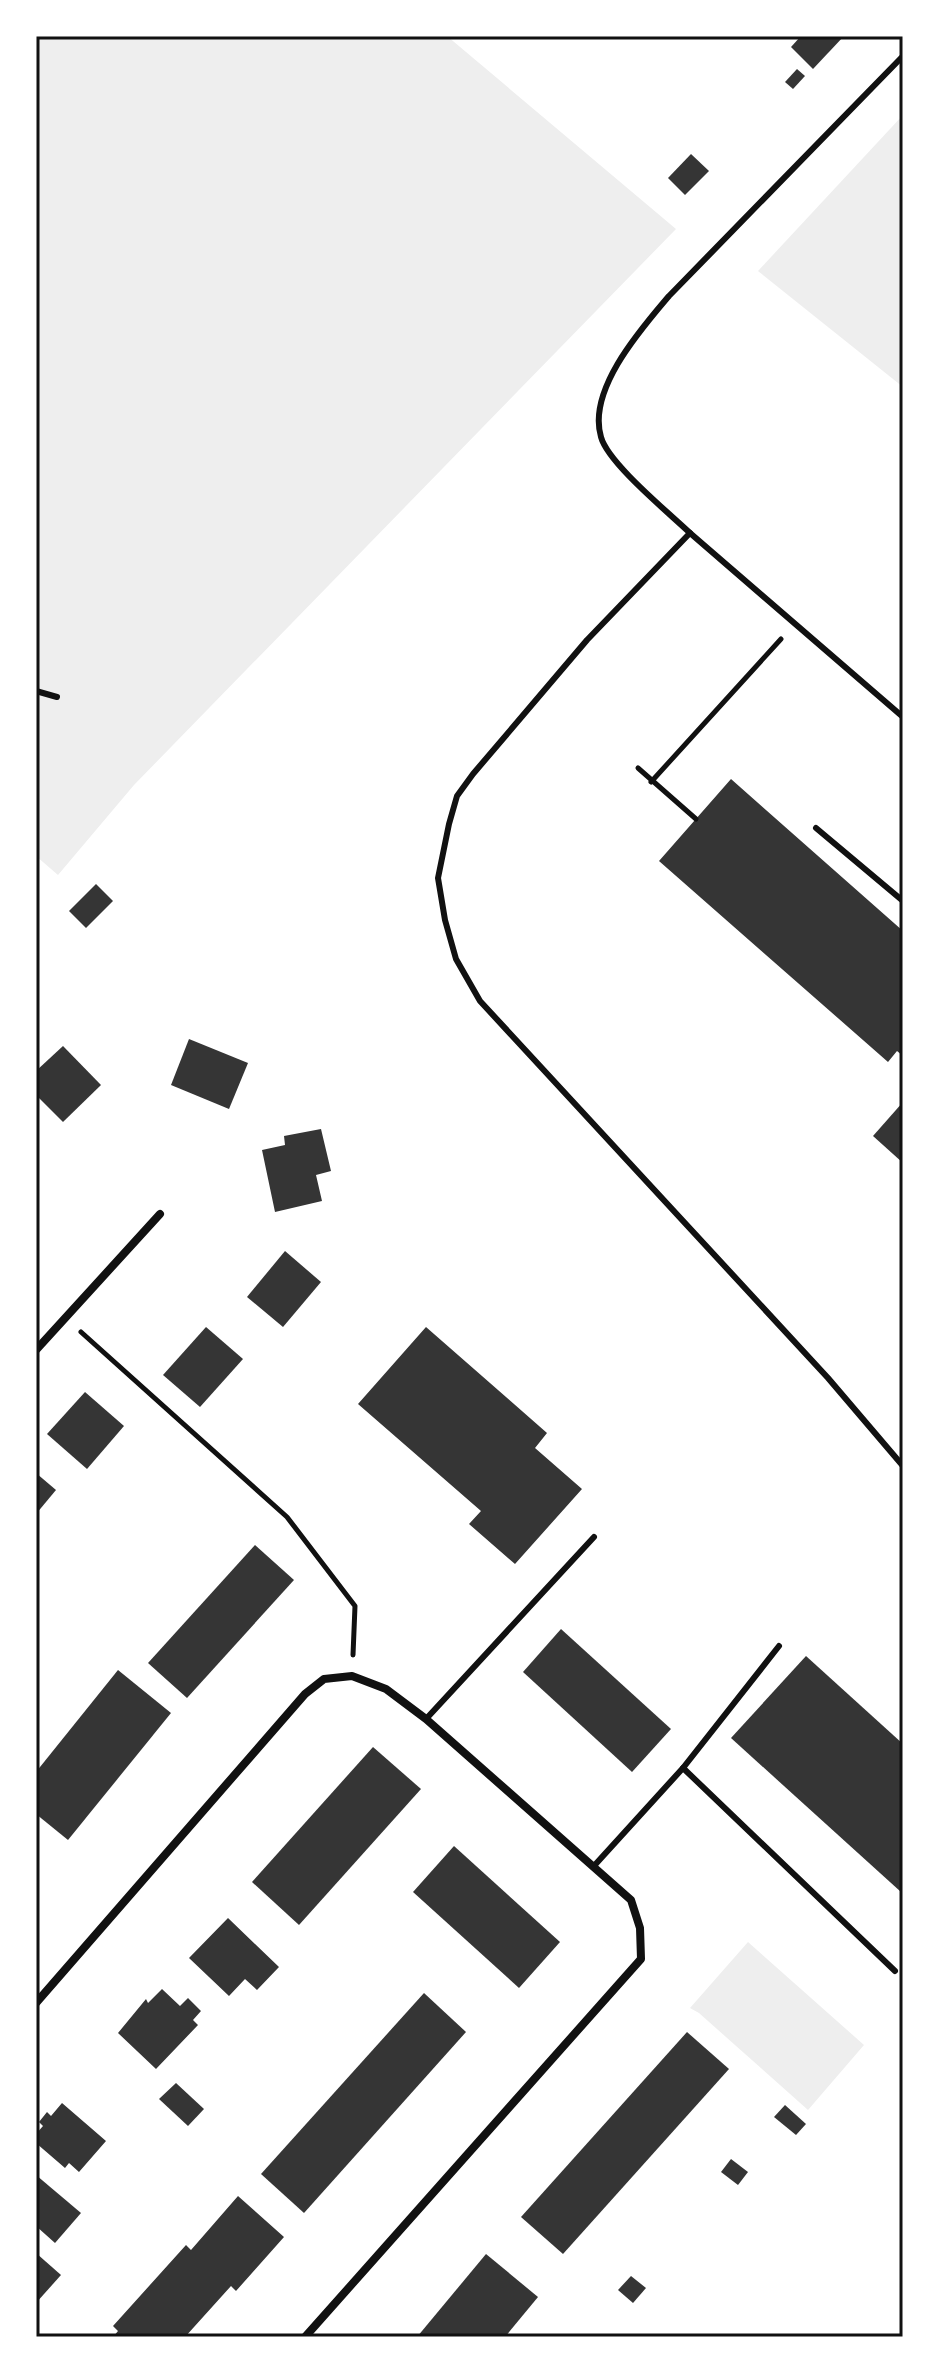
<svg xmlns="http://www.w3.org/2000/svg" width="939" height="2373" font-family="Overpass,sans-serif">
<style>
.green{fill:#eee}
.building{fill:#353535}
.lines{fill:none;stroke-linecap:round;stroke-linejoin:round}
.path{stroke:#111;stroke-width:5}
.service{stroke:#111;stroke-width:6}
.minor{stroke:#111;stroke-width:8}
.neatline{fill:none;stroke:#111;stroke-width:3}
</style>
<rect width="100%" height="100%" fill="#fff"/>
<g class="green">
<polygon points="36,36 447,36 676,229 134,785 58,875 36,856"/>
<polygon points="903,115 903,387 758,271"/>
<polygon points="748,1942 864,2045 808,2110 699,2013 690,2008"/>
</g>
<g class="building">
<polygon points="801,36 844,36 813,69 791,47"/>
<polygon points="797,69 805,76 793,89 785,82"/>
<polygon points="691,154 709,171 685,195 668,178"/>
<polygon points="731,779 903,931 903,1056 897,1051 888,1062 659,861"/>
<polygon points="96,884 113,901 86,928 69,911"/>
<polygon points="189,1039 248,1063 229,1109 171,1085"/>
<polygon points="63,1046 101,1085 63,1122 36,1095 36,1071"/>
<polygon points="903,1102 903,1163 873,1136"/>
<polygon points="321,1129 331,1171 316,1175 322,1201 275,1212 262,1150 285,1145 284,1136"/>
<polygon points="285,1251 321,1282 283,1327 247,1297"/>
<polygon points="206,1327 243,1359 200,1407 163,1375"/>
<polygon points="426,1327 547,1433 535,1448 582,1489 515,1564 469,1524 481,1511 358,1404"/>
<polygon points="85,1392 124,1426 87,1469 47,1434"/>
<polygon points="36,1473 56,1490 36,1514"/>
<polygon points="255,1545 294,1580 187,1698 148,1663"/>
<polygon points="561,1629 671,1729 632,1772 523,1672"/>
<polygon points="806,1656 903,1744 903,1889 901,1892 731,1738"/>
<polygon points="118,1670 171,1713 68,1840 36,1814 36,1772"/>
<polygon points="373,1747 421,1789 299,1925 252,1882"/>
<polygon points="454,1846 560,1942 519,1988 413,1892"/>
<polygon points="228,1918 279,1967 257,1990 245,1979 229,1996 189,1958"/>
<polygon points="162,1989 180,2006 188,1998 201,2011 193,2020 198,2025 156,2069 118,2033 146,1999 148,2003"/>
<polygon points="424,1993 466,2032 304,2213 261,2174"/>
<polygon points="687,2032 729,2069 563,2254 521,2217"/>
<polygon points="176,2083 204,2109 188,2126 159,2099"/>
<polygon points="62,2103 106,2141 79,2172 69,2163 65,2168 36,2143 36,2134 43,2126 39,2122 47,2112 51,2116"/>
<polygon points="785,2105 806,2124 796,2135 774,2117"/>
<polygon points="731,2159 748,2172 738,2185 721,2172"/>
<polygon points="36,2175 81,2213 55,2243 36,2226"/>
<polygon points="238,2196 284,2237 236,2291 231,2286 185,2337 113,2337 118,2331 113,2326 186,2245 191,2250"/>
<polygon points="36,2253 61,2275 36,2303"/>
<polygon points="486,2254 538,2297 505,2337 417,2337"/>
<polygon points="631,2276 646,2288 633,2303 618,2290"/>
</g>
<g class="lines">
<g class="path">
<polyline points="638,768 696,819"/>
<polyline points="651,782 781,639"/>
<polyline points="81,1332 287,1517 355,1606 353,1655"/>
</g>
<g class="service">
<path d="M903,56L669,296C641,329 587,390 601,437C608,463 668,512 690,533L587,640L473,774L457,796L449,824L438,878L445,920L456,959L480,1001L828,1378L903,1466"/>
<polyline points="690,533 903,717"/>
<polyline points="36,691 57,697"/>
<polyline points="816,828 903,901"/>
<polyline points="426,1719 594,1537"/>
<polyline points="683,1768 895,1971"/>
<polyline points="593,1867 683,1768 779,1646"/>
</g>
<g class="minor">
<polyline points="36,1350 160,1214"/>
<polyline points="36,2003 305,1694 324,1679 352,1676 386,1689 426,1719 631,1900 640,1928 641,1959 305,2337"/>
</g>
</g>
<rect width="939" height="2373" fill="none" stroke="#ffffff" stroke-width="76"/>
<rect x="38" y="38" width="863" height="2297" class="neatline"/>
</svg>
